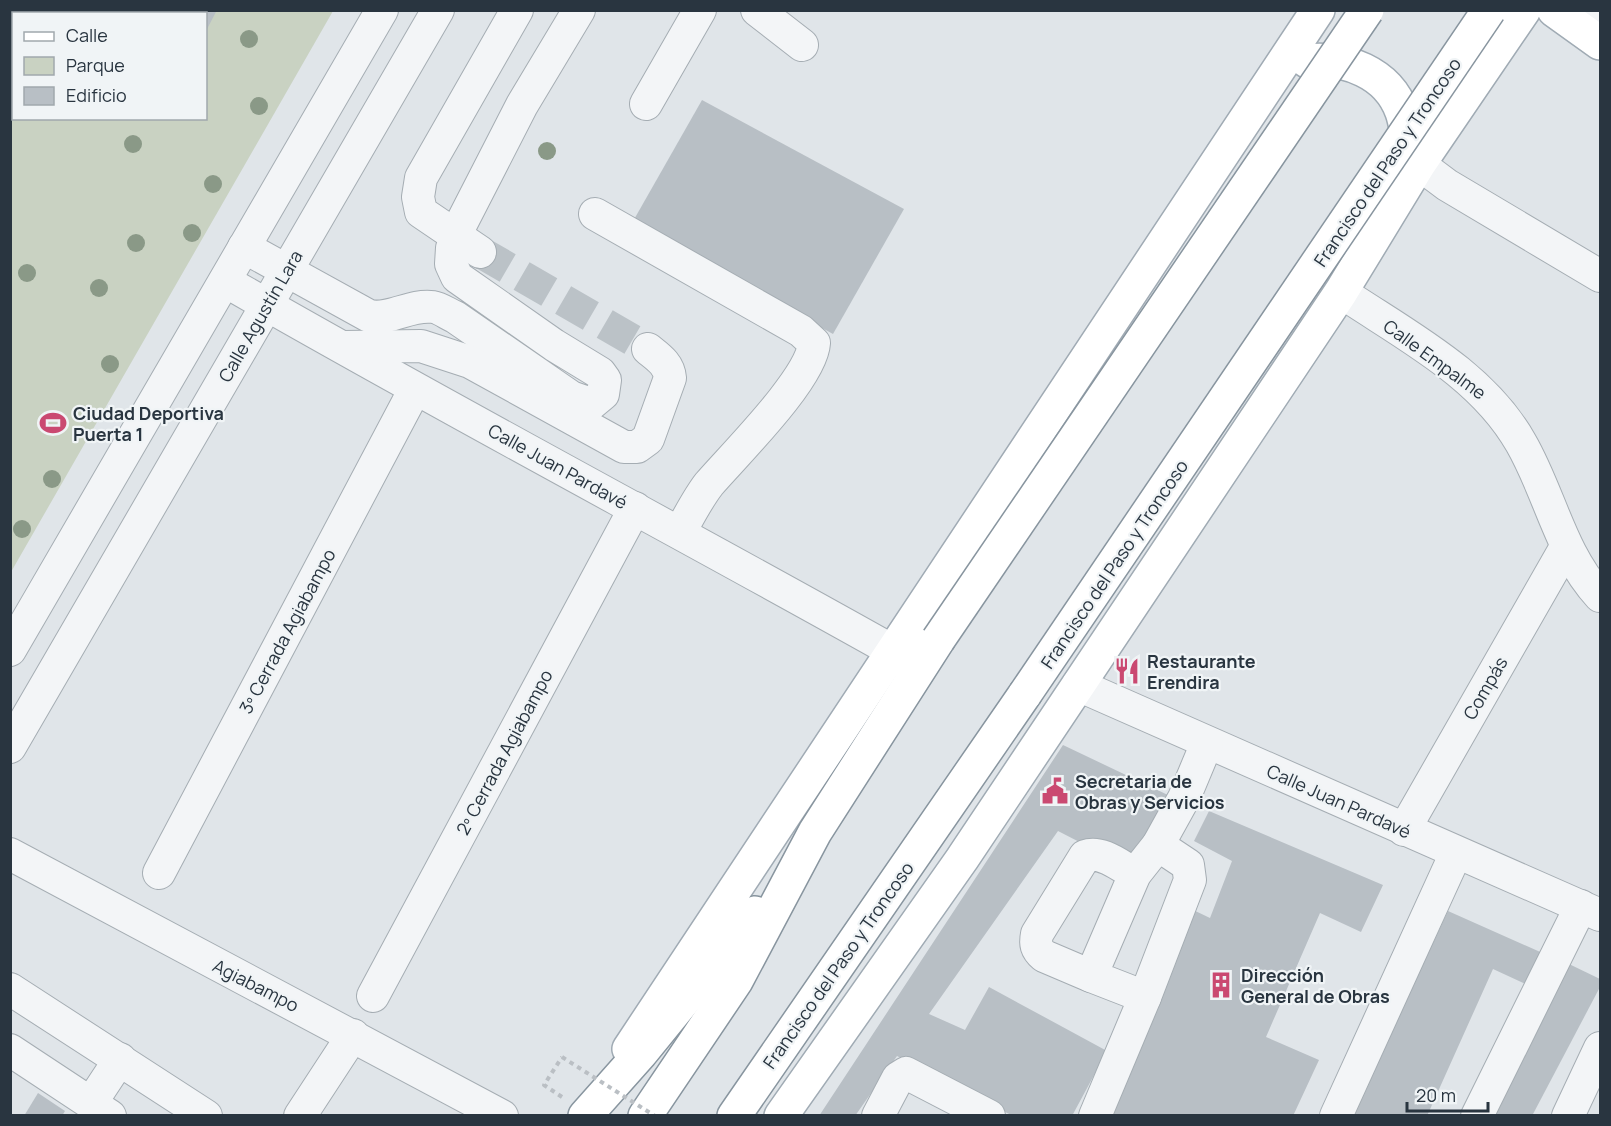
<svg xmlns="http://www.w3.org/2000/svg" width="1611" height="1126" font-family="Manrope,sans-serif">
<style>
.green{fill:#c9d2c2;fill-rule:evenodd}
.building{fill:#b8bfc5}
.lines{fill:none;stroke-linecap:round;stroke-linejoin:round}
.minor-tunnel{stroke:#bbc2c7;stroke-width:32;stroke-dasharray:32 16;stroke-linecap:butt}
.minor-casing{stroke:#a5adb3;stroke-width:34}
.major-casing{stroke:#a0abb4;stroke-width:36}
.highway-casing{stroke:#88959f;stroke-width:36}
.path{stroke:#babfc4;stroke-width:4;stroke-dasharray:4.5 4.5;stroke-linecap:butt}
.minor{stroke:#f3f5f7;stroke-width:32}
.major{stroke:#fff;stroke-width:33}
.highway{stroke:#fff;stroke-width:33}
.highway-bridge-casing{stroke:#88959f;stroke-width:36;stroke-linecap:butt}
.path-bridge{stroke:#babfc4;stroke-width:4;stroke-dasharray:4.5 4.5;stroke-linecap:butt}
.highway-bridge{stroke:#fff;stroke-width:33}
.tree{fill:#8a9987}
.labels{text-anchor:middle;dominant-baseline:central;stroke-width:4.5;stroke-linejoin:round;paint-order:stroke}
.street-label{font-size:18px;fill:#293540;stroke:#f0f4f6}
.poi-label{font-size:18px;font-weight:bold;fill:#293540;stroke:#f0f4f6;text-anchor:start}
</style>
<rect width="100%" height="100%" fill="#e0e5e9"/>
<path class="green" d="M11,11H333L11,572ZM14,14H206V118H14Z"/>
<g class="building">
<polygon points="180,10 217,10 206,31 206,14 178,14"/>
<polygon points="702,100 904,209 833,334 632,223"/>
<polygon points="1063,745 1170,796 1128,867 1058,831 929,1014 965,1030 989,987 1107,1051 1072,1116 1013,1116 897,1056 855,1116 819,1116"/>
<polygon points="1209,811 1383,885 1361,932 1320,913 1266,1037 1319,1060 1293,1116 1097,1116 1187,907 1210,918 1232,861 1194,841"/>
<polygon points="1448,911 1547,955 1532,987 1493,969 1427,1116 1352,1116"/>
<polygon points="1569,964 1600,979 1600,987 1532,1116 1489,1116"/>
<polygon points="38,1093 65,1111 62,1116 24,1116"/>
</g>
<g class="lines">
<polyline class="minor-tunnel" points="480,252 648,349"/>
<g class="minor-casing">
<g id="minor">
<polyline points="757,10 802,45"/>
<polyline points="1589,35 1600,17"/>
<polyline points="646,104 700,10"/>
<polyline points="1419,164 1447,185 1600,276"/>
<path d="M595,214L801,331L814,343C812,378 734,455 709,484C698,498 689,516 680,532"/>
<path d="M244,247L369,316C392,320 410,304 433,307C440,308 448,314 455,317L571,397L591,404L603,394L605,380L600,373L554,345L457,277L451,264L452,248L461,224L522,105L579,10"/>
<polyline points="480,252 421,212 418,197 421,178 517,10"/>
<path d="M225,281C445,408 670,526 891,650"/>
<path d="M1341,292C1405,335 1482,374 1521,443C1550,493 1560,553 1600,596"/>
<path d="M344,347L421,346L470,362L624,447H637L648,439L670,378C669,364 658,357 648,349"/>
<polyline points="10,650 382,10"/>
<polyline points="1078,685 1600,915"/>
<polyline points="10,747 438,10"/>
<polyline points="1404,830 1566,547"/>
<polyline points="10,854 502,1116"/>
<polyline points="159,873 415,389"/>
<path d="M1091,976L1044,956C1036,949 1035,944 1037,934L1085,856C1102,850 1120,866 1135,874"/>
<polyline points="10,989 206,1116"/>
<polyline points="373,996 635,508"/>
<polyline points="1145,997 1091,976 1135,874 1158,845 1184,798 1207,743"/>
<polyline points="10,1050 110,1116"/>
<polyline points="91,1103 120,1059"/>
<polyline points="300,1116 353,1035"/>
<polyline points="878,1116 898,1078 906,1073 989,1116"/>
<polyline points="1095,1116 1145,997 1190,880 1188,865 1158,845"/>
<polyline points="1336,1116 1456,853"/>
<polyline points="1477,1116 1581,906"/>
<polyline points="1568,1116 1600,1048"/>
</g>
</g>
<g class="major-casing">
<g id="major">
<polyline points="1554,10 1600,43"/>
<path d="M1307,61C1345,57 1388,72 1402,112C1407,126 1406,139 1413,152"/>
<polyline points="629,1049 1318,10"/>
<polyline points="781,1116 962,859 1341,292 1419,164 1524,10"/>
</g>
</g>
<g class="highway-casing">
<g id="highway">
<polyline points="585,1116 641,1053 755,913"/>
<polyline points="645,1116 736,981 815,832 938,640"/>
<polyline points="734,1116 1025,694"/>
</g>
</g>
<polyline class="path" points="562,1097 544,1085 562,1057"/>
<use href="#minor" class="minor"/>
<use href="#major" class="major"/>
<use href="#highway" class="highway"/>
<g class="highway-bridge-casing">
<g id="highway-bridge">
<polyline points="938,640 1367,10"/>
<polyline points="1025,694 1489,10"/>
</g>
</g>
<polyline class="path-bridge" points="562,1057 655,1116"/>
<use href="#highway-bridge" class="highway-bridge"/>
</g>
<g class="tree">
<circle cx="249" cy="39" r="9"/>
<circle cx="259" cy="106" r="9"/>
<circle cx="133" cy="144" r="9"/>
<circle cx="547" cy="151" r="9"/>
<circle cx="213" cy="184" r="9"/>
<circle cx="192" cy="233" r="9"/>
<circle cx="136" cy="243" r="9"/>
<circle cx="27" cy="273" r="9"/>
<circle cx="99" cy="288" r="9"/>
<circle cx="110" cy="364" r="9"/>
<circle cx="52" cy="479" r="9"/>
<circle cx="22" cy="529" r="9"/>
</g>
<defs>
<g id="stadium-bare" transform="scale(2.07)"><path d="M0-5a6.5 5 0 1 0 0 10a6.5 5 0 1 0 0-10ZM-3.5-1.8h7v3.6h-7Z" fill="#ca4971" stroke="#f0f4f6" stroke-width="2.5" paint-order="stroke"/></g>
<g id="restaurant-bare" transform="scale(2.07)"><path d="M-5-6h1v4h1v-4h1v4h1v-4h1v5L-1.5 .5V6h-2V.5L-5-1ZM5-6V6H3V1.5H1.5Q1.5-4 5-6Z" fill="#ca4971" stroke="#f0f4f6" stroke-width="2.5" paint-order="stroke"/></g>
<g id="civic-bare" transform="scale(2.07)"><path d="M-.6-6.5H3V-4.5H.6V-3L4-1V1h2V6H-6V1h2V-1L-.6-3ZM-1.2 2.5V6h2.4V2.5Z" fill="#ca4971" stroke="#f0f4f6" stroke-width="2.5" paint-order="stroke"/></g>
<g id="building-bare" transform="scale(2.07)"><path d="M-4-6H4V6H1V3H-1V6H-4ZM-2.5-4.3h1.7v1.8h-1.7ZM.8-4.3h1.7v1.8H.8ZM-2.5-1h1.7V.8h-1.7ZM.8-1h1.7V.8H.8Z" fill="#ca4971" stroke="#f0f4f6" stroke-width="2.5" paint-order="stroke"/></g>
</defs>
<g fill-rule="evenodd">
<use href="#stadium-bare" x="53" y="423"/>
<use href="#restaurant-bare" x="1127" y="671"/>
<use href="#civic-bare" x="1055" y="791"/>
<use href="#building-bare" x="1221" y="985"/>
</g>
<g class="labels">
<g class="street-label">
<text transform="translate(1387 162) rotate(-56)">Francisco del Paso y Troncoso</text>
<text transform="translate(260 316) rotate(-60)">Calle Agustín Lara</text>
<text transform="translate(1435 359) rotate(36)">Calle Empalme</text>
<text transform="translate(558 466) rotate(29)">Calle Juan Pardavé</text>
<text transform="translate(1114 564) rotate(-56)">Francisco del Paso y Troncoso</text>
<text transform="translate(287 631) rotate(-62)">3º Cerrada Agiabampo</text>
<text transform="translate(1485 688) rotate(-60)">Compás</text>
<text transform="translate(504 752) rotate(-62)">2º Cerrada Agiabampo</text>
<text transform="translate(1339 801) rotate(24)">Calle Juan Pardavé</text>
<text transform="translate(838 965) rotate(-55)">Francisco del Paso y Troncoso</text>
<text transform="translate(256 985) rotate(27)">Agiabampo</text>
</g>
<g class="poi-label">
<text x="73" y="413">Ciudad Deportiva<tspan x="73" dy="21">Puerta 1</tspan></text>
<text x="1147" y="661">Restaurante<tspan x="1147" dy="21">Erendira</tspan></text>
<text x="1075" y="781">Secretaria de<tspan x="1075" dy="21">Obras y Servicios</tspan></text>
<text x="1241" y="975">Dirección<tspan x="1241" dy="21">General de Obras</tspan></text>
</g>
</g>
<rect width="1611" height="1126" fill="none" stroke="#293540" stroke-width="24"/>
<rect x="12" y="12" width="195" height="108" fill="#f0f4f6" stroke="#a0a8ad" stroke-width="1.5"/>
<rect x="24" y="32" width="30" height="9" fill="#ffffff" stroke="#a0a8ad" stroke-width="1.5"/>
<text x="66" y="42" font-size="18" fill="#293540">Calle</text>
<rect x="24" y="57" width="30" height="18" fill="#c9d2c2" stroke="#a0a8ad" stroke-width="1.5"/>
<text x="66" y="72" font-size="18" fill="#293540">Parque</text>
<rect x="24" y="87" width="30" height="18" fill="#b8bfc5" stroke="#a0a8ad" stroke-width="1.5"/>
<text x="66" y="102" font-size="18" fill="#293540">Edificio</text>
<path d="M1407 1102v9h81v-9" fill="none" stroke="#293540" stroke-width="3"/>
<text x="1416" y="1102" font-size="18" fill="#293540" stroke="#f0f4f6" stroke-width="4.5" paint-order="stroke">20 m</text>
</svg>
